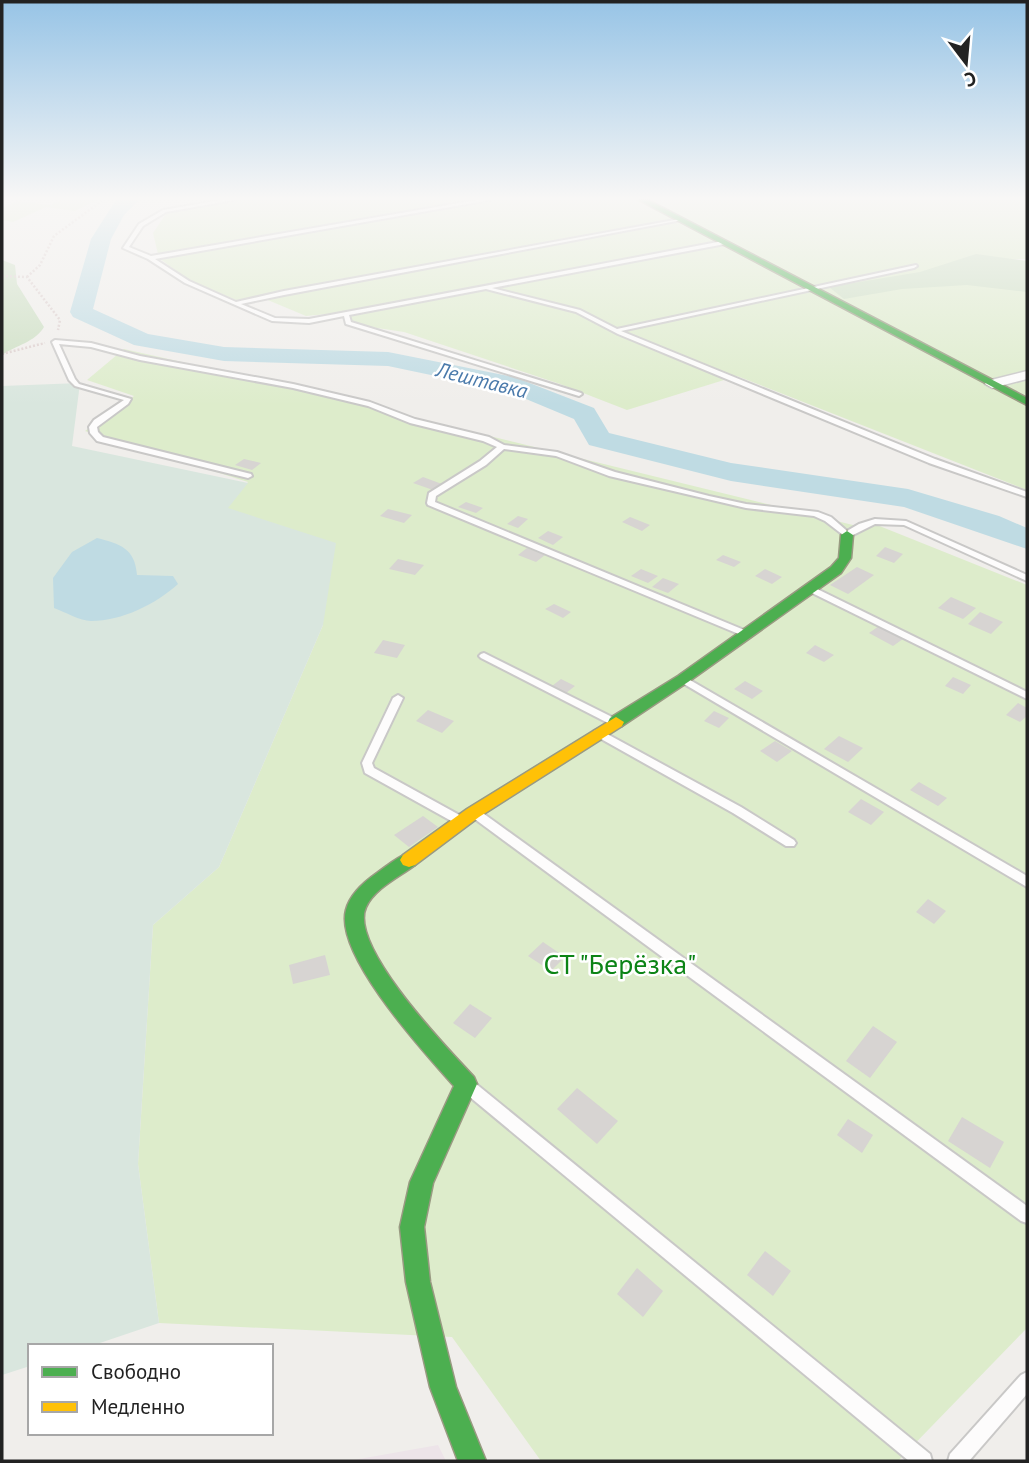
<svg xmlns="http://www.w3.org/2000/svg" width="1029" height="1463" font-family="'PT Sans',sans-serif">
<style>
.industrial{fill:#ede4e9}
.grass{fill:#ddeccb}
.forest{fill:#cbdec1}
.wetland{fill:#d9e6de}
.water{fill:#bfdbe3}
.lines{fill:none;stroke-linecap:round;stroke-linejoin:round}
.river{fill:#bfdbe3;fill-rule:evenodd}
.building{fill:#d7d4d2}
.lane-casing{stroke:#c9c8c7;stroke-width:4}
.street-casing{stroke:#c9c8c7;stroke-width:3}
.fast-casing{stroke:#999a82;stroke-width:3}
.slow-casing{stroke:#999a82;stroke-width:3}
.path{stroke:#dccecd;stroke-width:2.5;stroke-dasharray:2 2;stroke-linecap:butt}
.lane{fill:#fdfcfc;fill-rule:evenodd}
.street{fill:#fdfcfc;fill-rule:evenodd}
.fast{fill:#4caf50;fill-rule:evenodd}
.slow{fill:#ffc107;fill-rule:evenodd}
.labels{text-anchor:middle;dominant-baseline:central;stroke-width:5;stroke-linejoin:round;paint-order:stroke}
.far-water-label{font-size:21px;font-style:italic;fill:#4a7aab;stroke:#fff}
.near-park-label{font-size:28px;fill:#0c8416;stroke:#fff}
</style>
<rect width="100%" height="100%" fill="#f0eeeb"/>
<polygon class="industrial" points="438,1445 446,1461 348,1461"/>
<g class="grass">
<polygon points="61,200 97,200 75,211 46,207 13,222 2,220 2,208 17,201 50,205"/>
<polygon points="208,200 1027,200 1027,259 975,260 1027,285 1027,490 737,376 627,410 560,384 404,332 357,325 338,313 306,316 263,298 236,300 187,279 159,258 153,233 168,211"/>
<polygon points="124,349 253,378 857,526 877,525 1027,585 1027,1328 898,1461 541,1461 452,1337 159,1323 138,1164 153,925 219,867 323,625 227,508 248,482 85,431 134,396 87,380"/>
</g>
<g class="forest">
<polygon points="976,254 1027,261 1027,292 967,285 902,289 844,299 829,287 920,272"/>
<path d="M2,260L15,265L17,284L44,327C35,342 17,345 2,355Z"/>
</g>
<polygon class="wetland" points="80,383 72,446 248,483 228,508 336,543 323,625 219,867 153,925 138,1164 159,1323 91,1346 30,1346 30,1366 2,1375 2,386"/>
<path class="water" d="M97,538C120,544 135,548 137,575L173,576L178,584C156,604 122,621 91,621C80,621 65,612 54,608L53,578L72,552Z"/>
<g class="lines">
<polygon class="river" points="116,200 139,200 124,215 111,239 93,309 148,334 224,347 388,352 514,377 594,408 609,433 731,463 908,489 999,516 1027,528 1027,549 904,507 731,481 589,445 574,419 507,391 388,366 224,361 134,345 73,317 70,312 91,239"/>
</g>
<g class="building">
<polygon points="244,459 261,463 252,470 235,465"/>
<polygon points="423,477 442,484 433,490 413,483"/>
<polygon points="466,502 483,508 476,513 458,507"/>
<polygon points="388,509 412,515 404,523 380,516"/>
<polygon points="518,516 528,519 518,528 507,524"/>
<polygon points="630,517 650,525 642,531 622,522"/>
<polygon points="548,531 563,537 553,545 538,538"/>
<polygon points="885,547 903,554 894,563 876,556"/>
<polygon points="527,548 545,555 536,562 518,555"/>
<polygon points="723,555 741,562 734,567 716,560"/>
<polygon points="398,559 424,565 415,575 389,569"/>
<polygon points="857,567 874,575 848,594 830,585"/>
<polygon points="641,569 658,576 648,583 631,576"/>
<polygon points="765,569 782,577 772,584 755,576"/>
<polygon points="663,578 679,584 668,593 652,587"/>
<polygon points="951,597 976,608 963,619 938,608"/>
<polygon points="554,604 571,612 563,618 545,609"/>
<polygon points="980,612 1003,622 991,634 968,624"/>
<polygon points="879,626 903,639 893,646 869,633"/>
<polygon points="383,640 405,645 397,658 374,653"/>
<polygon points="815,645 834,655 824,662 806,653"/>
<polygon points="953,677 971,685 963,694 945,686"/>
<polygon points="561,679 575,686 566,693 552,686"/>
<polygon points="745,681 763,691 752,699 734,689"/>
<polygon points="1018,703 1027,708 1027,716 1020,722 1006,715"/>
<polygon points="428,710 454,721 442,733 416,721"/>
<polygon points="714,711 729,718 719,728 704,721"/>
<polygon points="839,736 863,748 848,762 824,749"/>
<polygon points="775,741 792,751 777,762 760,751"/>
<polygon points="919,782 947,798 938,806 910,790"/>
<polygon points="861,799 884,812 871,825 848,812"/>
<polygon points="423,816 438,827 409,847 394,835"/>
<polygon points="928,899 946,911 934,924 916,912"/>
<polygon points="543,942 565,957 551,971 528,956"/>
<polygon points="325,955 330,975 293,984 289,965"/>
<polygon points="470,1004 492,1018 475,1038 453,1023"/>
<polygon points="873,1026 897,1042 870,1078 846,1061"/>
<polygon points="577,1088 618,1121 597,1144 557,1109"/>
<polygon points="962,1117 1004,1142 990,1168 948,1141"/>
<polygon points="848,1119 873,1135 862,1153 837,1135"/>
<polygon points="765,1251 791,1271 773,1296 747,1275"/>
<polygon points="637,1268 663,1291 643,1317 617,1294"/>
</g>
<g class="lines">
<g class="lane-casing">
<g id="lane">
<polygon points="221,200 234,200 166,212 143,226 129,247 151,256 477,200 490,200 155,259 189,281 236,302 284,291 680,219 682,220 284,295 241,304 275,318 309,319 723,241 725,244 492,288 580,310 617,329 916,265 917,266 914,268 621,331 935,459 1027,492 1027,497 929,463 618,334 576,312 486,289 349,315 351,322 581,393 582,394 579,396 346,324 344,316 309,323 272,321 185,283 148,259 123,248 139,224 163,210"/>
<polygon points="55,340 91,343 140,356 293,384 370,402 415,419 489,437 504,445 557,452 615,472 709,496 746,504 818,512 831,517 847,531 859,524 875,519 906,521 1027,575 1027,581 904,525 875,524 847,538 825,521 814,516 746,508 609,476 556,456 504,449 486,465 436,496 435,502 749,632 751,634 749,636 746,637 428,505 427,503 429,493 480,461 497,447 483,441 410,423 368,406 293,388 140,360 91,347 59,344 75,379 79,384 131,399 128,404 97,427 98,432 103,437 251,474 252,476 248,478 97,441 90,433 89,427 94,420 124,400 75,386 69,380 52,342"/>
<polygon points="809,585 1027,692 1027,699 806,590 806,586"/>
<polygon points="484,653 616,719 617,721 616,723 608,723 481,658 479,656 481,654"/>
<polygon points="683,676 1027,876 1027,887 679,681 678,679 679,677"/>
<polygon points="398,695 403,698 372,763 374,768 463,817 465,820 463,823 455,823 365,773 362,763 393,698"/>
<polygon points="598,729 741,807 794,840 796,843 794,846 786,846 733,813 594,735 593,733 594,731"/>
<polygon points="476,810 480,811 1027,1206 1027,1223 1021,1221 472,817 470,814 472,811"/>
<polygon points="470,1081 475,1083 930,1454 932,1461 909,1461 465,1093 463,1088 465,1083"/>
<polygon points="1027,1372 1027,1394 969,1461 948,1461 950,1454 1021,1375"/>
</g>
</g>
<g class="street-casing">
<polygon id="street" points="1027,371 1027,379 992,388 985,384 987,381"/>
</g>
<g class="fast-casing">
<g id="fast">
<polygon points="639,200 648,200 1027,398 1027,405"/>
<polygon points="847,531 853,535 851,558 841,573 688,682 622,726 610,726 608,722 610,718 678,676 831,567 839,558 841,535"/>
<path d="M409,853L415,855L418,860L415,865C399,877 375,888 366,907C348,946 448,1049 474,1077L477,1084L433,1183L424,1227L430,1282L456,1387L486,1461H458L430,1387L406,1282L400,1227L410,1182L454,1086C425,1053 334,955 346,910C350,894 364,882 377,873C387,866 397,857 409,853Z"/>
</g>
</g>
<g class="slow-casing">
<polygon id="slow" points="616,717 624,722 622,726 479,817 415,865 409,867 403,865 400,860 403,855 467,809"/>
</g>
<g class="path">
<polyline points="2,276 27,277 60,320 58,330"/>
<polyline points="27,277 40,265 54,236 103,200"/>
<polyline points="2,354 45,343"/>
</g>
<use href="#lane" class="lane"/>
<use href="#street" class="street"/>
<use href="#fast" class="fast"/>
<use href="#slow" class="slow"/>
</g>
<linearGradient id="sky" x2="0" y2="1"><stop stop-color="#97c4e6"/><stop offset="0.49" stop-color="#f8f7f6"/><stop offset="1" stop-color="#f8f7f6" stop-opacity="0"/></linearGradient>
<rect width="1029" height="405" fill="url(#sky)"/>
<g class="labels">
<g class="far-water-label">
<text transform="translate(482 380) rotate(14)">Лештавка</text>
</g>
<g class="near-park-label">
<text x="620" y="963">СТ "Берёзка"</text>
</g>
</g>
<rect width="1029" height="1463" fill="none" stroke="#222222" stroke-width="7"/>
<rect x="28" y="1344" width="245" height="91" fill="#ffffff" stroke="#a7a7a7" stroke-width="2"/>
<rect x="42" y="1367" width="35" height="10" fill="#4caf50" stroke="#a7a7a7" stroke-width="2"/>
<text x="91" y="1379" font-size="21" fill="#222222">Свободно</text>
<rect x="42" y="1402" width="35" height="10" fill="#ffc107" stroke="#a7a7a7" stroke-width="2"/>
<text x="91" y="1414" font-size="21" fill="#222222">Медленно</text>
<g transform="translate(966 63) rotate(164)" stroke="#ffffff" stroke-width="5" paint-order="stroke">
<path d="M0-5L12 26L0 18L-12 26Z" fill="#222222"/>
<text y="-10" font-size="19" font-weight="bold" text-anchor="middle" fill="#222222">С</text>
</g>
</svg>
